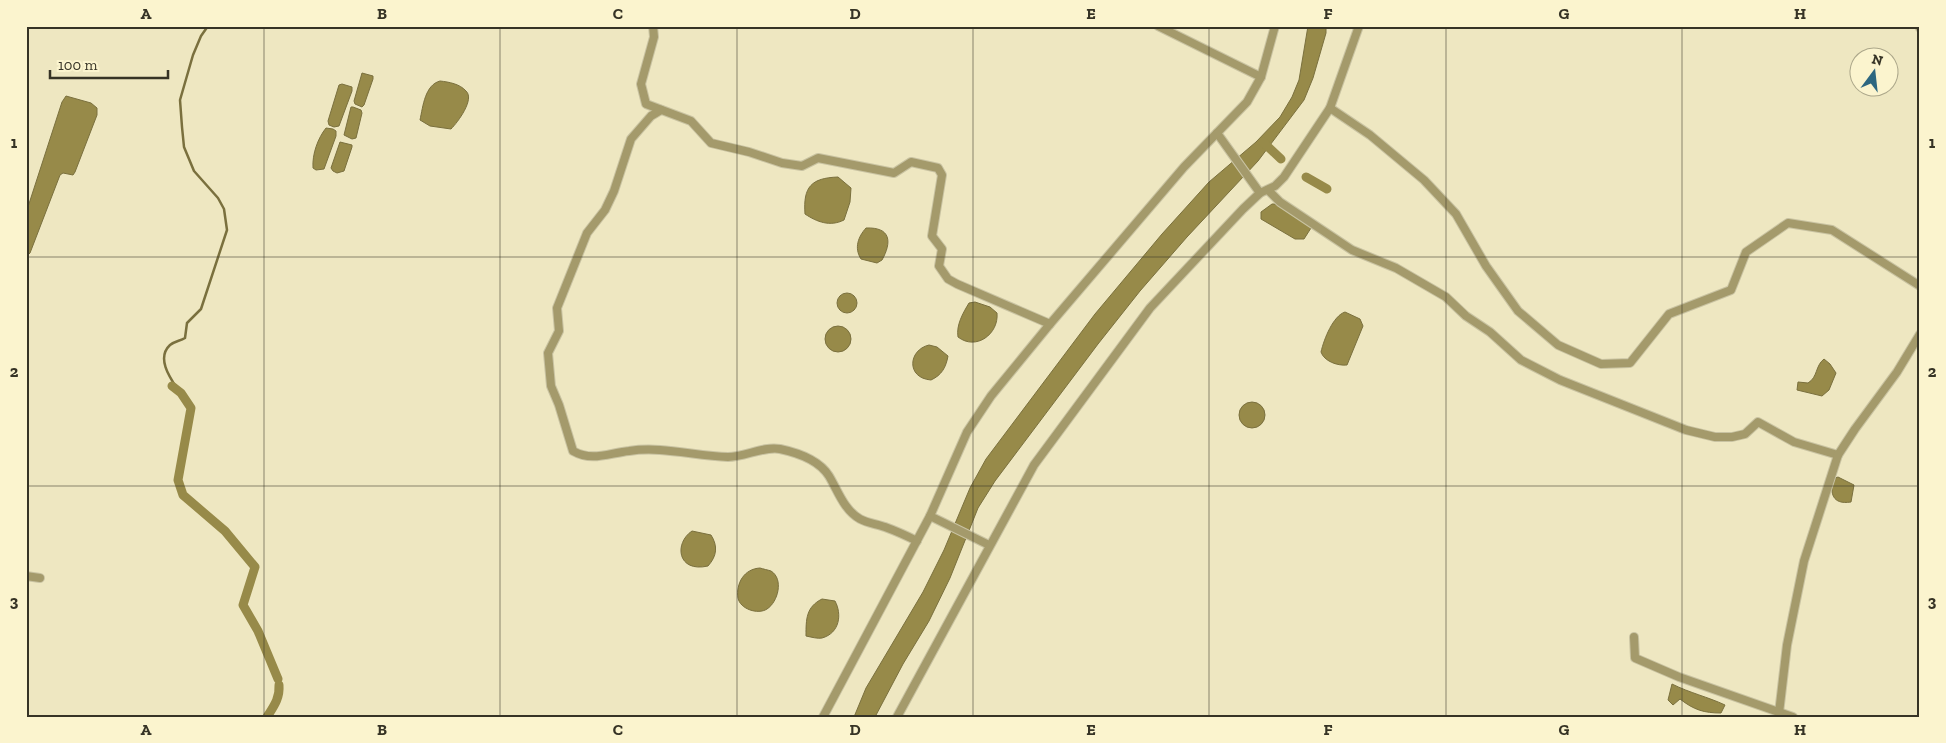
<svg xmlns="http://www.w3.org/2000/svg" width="1946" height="743" font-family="'Zilla Slab',serif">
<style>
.water{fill:#978a49;stroke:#7a703e}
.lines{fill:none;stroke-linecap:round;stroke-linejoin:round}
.stream{stroke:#7a703e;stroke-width:2.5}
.canal{stroke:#978a49;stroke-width:9}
.minor-casing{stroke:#c9c3a2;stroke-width:10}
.minor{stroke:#a49a6b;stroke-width:8}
.grid{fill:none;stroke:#363325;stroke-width:1;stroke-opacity:0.55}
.neatline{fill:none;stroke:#363325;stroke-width:2}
.grid-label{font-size:16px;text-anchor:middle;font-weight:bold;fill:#363325}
</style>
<rect width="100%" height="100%" fill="#eee7c1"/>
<g class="water">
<polygon points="1308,26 1326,26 1326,33 1313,78 1304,100 1258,161 1187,237 1140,291 1098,344 995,481 978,508 950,578 929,621 903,664 875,717 854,717 866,688 923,592 944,550 970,488 986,459 1095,314 1162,234 1209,182 1256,142 1280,117 1292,97 1299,80"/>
<polygon points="362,73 373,76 373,79 364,105 362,107 355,104 354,101"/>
<path d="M440,81C449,82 460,84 466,91C475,99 458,122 451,129L430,126L420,120C423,106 425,85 440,81Z"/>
<polygon points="342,84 352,87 352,91 339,126 334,127 329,125 328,121 339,85"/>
<polygon points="66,96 91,103 97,108 97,115 75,172 73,175 63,173 60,175 30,253 26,257 26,213 62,102"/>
<polygon points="351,107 353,107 361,110 362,113 356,138 352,139 344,135"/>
<path d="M326,128L333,129L336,131V136L324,169L316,170L313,168C312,154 318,138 326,128Z"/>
<polygon points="340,142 352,145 352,147 344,171 337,173 333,171 331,168"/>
<path d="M838,177L851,188L850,202L844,220C830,227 817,222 805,214C803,187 811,178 838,177Z"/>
<polygon points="1272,204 1279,204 1308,224 1311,228 1304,239 1295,239 1261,219 1261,212"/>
<path d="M866,228C891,227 892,242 882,260L877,263L861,259C854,248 858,237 866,228Z"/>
<circle cx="847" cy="303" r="10"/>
<path d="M975,302L990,307L997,313C999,334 976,351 958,337C956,325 963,313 969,303Z"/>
<path d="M1345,312L1360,319L1363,326L1347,365C1337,366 1324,361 1321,352C1324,339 1333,316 1345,312Z"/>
<circle cx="838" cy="339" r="13"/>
<path d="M929,345L937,347L948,356C946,367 942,375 931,380C906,378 908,350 929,345Z"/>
<path d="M1824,359L1830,364L1836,373L1829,390L1822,396L1797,390L1798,382L1808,383C1818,377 1815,366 1824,359Z"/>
<circle cx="1252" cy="415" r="13"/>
<path d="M1838,477L1854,485L1851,502C1832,505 1830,493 1833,479Z"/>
<path d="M692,531L711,535C718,546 717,556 708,566C677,573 674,543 692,531Z"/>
<path d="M760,568C763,569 768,570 771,571C784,579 778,602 767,609C758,615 740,609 738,598C736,583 744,569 760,568Z"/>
<path d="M822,599L835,601C842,614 840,633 822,638C818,639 811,637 806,636C806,619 806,607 822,599Z"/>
<path d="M1672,684C1690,693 1708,697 1725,705L1721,713C1704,713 1694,710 1680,699L1673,705L1668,700Z"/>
</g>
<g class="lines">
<path class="stream" d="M178,390C170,378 156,358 170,345C175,341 180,341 185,338L187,323L201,309L227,230L224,209L218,198L194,171L184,147L182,127L180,100L193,55L201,36L208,26"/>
<g class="canal">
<polyline points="1263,142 1281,159"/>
<polyline points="1306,177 1327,189"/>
<polyline points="172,386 181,393 191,408 178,480 183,495 225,531 255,567 243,605 258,631 278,679"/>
<path d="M267,717C274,706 280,698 279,685"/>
</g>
<g class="minor-casing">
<g id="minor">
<polyline points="653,26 654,37 641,84 646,104 691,121 711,143 749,152 782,163 802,166 818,158 894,173 911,162 938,168 942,175 932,236 942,249 939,266 948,279 957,284 1050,324"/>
<polyline points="1158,26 1261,77"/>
<polyline points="1919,26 1920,28"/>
<polyline points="1330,108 1370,135 1424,180 1456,214 1486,266 1518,311 1558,345 1601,364 1630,363 1669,314 1731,290 1746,252 1788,223 1832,230 1920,286"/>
<path d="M661,110L651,116L631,139L614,191L605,210L587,233L557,308L559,331L548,353L551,386L559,405L573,451C592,462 609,453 629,451C662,446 695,456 728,457C745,457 763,446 780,449C799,453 819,460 829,476C838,491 844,510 860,519C867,523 877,524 885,527C896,531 907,536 917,541"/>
<polyline points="1217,133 1260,193"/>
<polyline points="1268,190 1280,202 1352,250 1396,268 1446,297 1466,316 1490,332 1521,360 1560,380 1686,430 1715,437 1732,437 1745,434 1758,422 1794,442 1838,455"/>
<polyline points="930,516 989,545"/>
<polyline points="26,576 40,578"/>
<polyline points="1634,637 1635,658 1679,677 1793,717"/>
<polyline points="1779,713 1787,645 1804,561 1838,455 1855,429 1897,372 1920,334"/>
<polyline points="823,717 930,516 967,432 991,396 1050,324 1184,167 1247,102 1261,77 1275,26"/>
<polyline points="897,717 1034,465 1150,308 1243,209 1260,193 1275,186 1284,177 1330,108 1359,26"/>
</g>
</g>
<use href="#minor" class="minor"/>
</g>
<path class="grid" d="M264,26V717M500,26V717M737,26V717M973,26V717M1209,26V717M1446,26V717M1682,26V717M26,257H1920M26,486H1920"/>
<rect width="1946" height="743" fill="none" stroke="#fbf4ce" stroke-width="55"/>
<g transform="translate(1874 72) rotate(15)"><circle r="24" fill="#fbf4ce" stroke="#aca78a"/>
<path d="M0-4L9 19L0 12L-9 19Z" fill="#2d6780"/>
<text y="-8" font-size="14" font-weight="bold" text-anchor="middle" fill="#363325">N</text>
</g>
<path d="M50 70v8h118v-8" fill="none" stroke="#363325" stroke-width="2.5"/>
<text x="58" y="70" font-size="15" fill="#363325" stroke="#fbf4ce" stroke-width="4" paint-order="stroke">100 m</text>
<rect x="28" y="28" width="1890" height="688" class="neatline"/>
<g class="grid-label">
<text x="146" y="19">A</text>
<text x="382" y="19">B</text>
<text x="618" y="19">C</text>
<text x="855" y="19">D</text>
<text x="1091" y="19">E</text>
<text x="1328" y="19">F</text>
<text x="1564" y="19">G</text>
<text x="1800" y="19">H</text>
<text x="14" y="148">1</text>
<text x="1932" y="148">1</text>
<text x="14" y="377">2</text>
<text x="1932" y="377">2</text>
<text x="14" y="607">3</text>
<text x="1932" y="607">3</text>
<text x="146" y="735">A</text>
<text x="382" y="735">B</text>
<text x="618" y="735">C</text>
<text x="855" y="735">D</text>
<text x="1091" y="735">E</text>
<text x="1328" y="735">F</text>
<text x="1564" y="735">G</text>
<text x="1800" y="735">H</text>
</g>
</svg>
